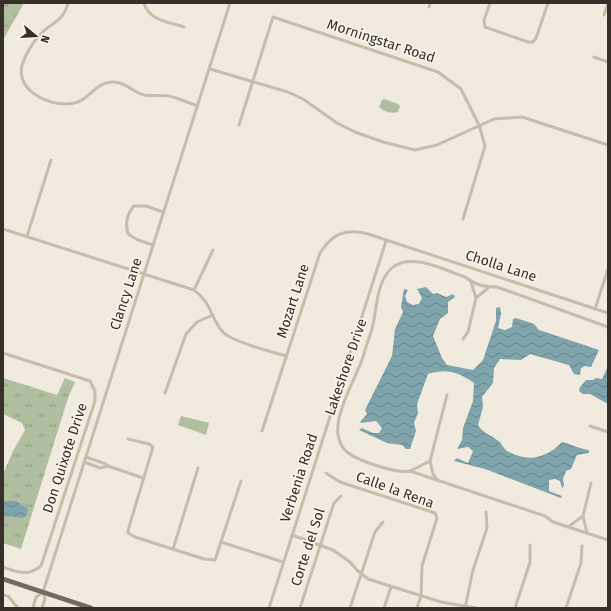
<svg xmlns="http://www.w3.org/2000/svg" width="611" height="611" font-family="'Fira Sans',sans-serif">
<style>
.grass{fill:url(#grass-tufts)}
.garden{fill:#b0bf9f}
.water{fill:url(#water-waves)}
.lines{fill:none;stroke-linecap:round;stroke-linejoin:round}
.street{stroke:#c8bcab;stroke-width:3}
.primary{stroke:#77695c;stroke-width:4.5}
.labels{text-anchor:middle;dominant-baseline:central;stroke-width:3.5;stroke-linejoin:round;paint-order:stroke}
.street-label{font-size:14px;fill:#362f2a;stroke:#f9f4ea}
</style>
<defs>
<pattern id="grass-tufts" width="24" height="20" patternUnits="userSpaceOnUse"><rect width="24" height="20" fill="#b0bf9f"/><path d="M3 7l-1-3M5 7V3M7 7l1-3M15 17l-1-3M17 17v-4M19 17l1-3" fill="none" stroke="#909c82"/></pattern>
<pattern id="water-waves" width="16" height="10" patternUnits="userSpaceOnUse"><rect width="16" height="10" fill="#7fa4ac"/><path d="M0 5q4-4 8 0t8 0" fill="none" stroke="#69868c"/></pattern>
</defs>
<rect width="100%" height="100%" fill="#f1eade"/>
<g class="grass">
<polygon points="3,3 24,3 3,40"/>
<polygon points="3,378 57,395 65,378 75,382 68,398 21,549 3,543 3,474 13,451 25,430 22,423 3,414"/>
</g>
<g class="garden">
<path d="M384,99L398,104L400,106L398,112C392,114 384,112 379,107L382,100Z"/>
<polygon points="181,416 209,423 206,435 178,425"/>
</g>
<g class="water">
<path d="M426,287L433,294L437,293L446,297L453,294L455,297L448,302V313L440,319L433,336L442,358L447,365L473,370L483,360L496,321V308L500,307L501,314L498,328L505,330L512,327L513,319L516,318L534,324L539,330L599,350L591,367L585,366L581,368L580,375L574,374L569,365L530,354L521,360L500,359L494,368L493,383L482,397L483,407L478,425C485,435 488,433 497,440C501,442 503,448 507,451C528,463 547,458 562,442C572,444 579,449 589,450V453L577,455L571,469L566,471L563,479L564,486L562,488L560,481L555,479L549,480V491L562,496L561,498L485,469L454,461L457,458L468,463L473,451L468,447L457,449L462,440L463,428L473,401L474,383C458,372 447,368 428,374L417,404L418,413L414,423L416,431L410,449H406L402,445L387,443L359,430L362,428L373,433H379L382,428L376,421L361,423L360,422L367,414L365,410L392,356L395,329L403,312L401,307L404,289L408,290L405,296L407,302L413,305L419,304L422,298L417,289Z"/>
<polygon points="608,366 608,404 590,394 583,394 579,391 580,387 586,380 593,380 596,378 602,379"/>
<polygon points="4,501 16,501 28,509 27,515 23,518 9,516 3,517"/>
</g>
<g class="lines">
<g class="street">
<path d="M68,3C63,23 49,23 39,36C32,43 25,56 22,65C15,93 56,110 78,102C92,96 97,81 114,82C126,82 134,93 144,95C152,96 161,95 169,96C178,98 189,103 198,106"/>
<path d="M144,3C149,21 169,22 184,27"/>
<polyline points="490,3 484,20 485,27 528,42 533,42 536,38 548,3"/>
<polyline points="429,7 430,3"/>
<polyline points="604,15 608,3"/>
<polyline points="594,57 608,62"/>
<polyline points="210,69 288,92 303,99 337,123 355,132 383,142 415,150 437,145 494,119 522,117 608,145"/>
<polyline points="239,125 273,17 438,72 461,89 479,125 485,146 463,219"/>
<path d="M3,229L194,290C212,303 210,318 223,332C232,342 272,352 286,356"/>
<polyline points="27,236 51,160"/>
<path d="M153,245L138,240L128,234C125,223 127,214 134,206H146L163,212"/>
<polyline points="194,290 213,250"/>
<polyline points="476,298 488,288"/>
<polyline points="595,309 608,269"/>
<path d="M608,327L497,287C484,287 475,285 465,277C447,271 415,254 396,265C377,276 377,306 373,325C370,336 366,346 363,357C356,378 335,412 338,434C339,441 342,448 347,452C358,461 397,474 410,471L545,516L553,522L608,540"/>
<polyline points="463,339 468,332 476,298 471,282"/>
<path d="M3,353L90,381L95,391V401L41,566C27,577 18,572 3,567"/>
<polyline points="165,393 186,334 197,322 213,315"/>
<polyline points="590,426 608,432"/>
<path d="M262,431L320,253C332,234 345,228 368,234L608,313"/>
<polyline points="128,439 149,444 153,447 129,527 128,533 135,537 204,559 215,560 241,481"/>
<polyline points="86,457 106,464 108,466 143,478"/>
<polyline points="84,462 100,468 108,466"/>
<polyline points="410,471 430,461"/>
<polyline points="326,473 340,482 435,513 437,518 422,566 421,596 417,608"/>
<polyline points="438,481 433,474 430,461 447,395"/>
<polyline points="568,527 583,516"/>
<polyline points="587,533 583,516 591,483"/>
<polyline points="292,535 333,550 350,562 357,570 368,579 441,602 476,608"/>
<polyline points="221,542 283,562"/>
<polyline points="173,549 198,468"/>
<polyline points="43,592 230,3"/>
<polyline points="3,595 8,596 18,608"/>
<polyline points="33,608 36,597 43,592"/>
<polyline points="42,608 45,599 43,592"/>
<polyline points="269,608 386,241"/>
<polyline points="300,608 334,503 341,496"/>
<polyline points="350,608 375,532 383,522"/>
<polyline points="384,608 391,587"/>
<polyline points="465,608 473,570 487,528 486,512"/>
<polyline points="515,608 530,562 530,545"/>
<polyline points="566,608 581,563 582,546"/>
</g>
<polyline class="primary" points="3,579 91,608"/>
</g>
<g class="labels">
<g class="street-label">
<text transform="translate(381 41) rotate(18)">Morningstar Road</text>
<text transform="translate(501 266) rotate(18)">Cholla Lane</text>
<text transform="translate(126 294) rotate(-72)">Clancy Lane</text>
<text transform="translate(293 301) rotate(-72)">Mozart Lane</text>
<text transform="translate(346 367) rotate(-71)">Lakeshore Drive</text>
<text transform="translate(65 458) rotate(-72)">Don Quixote Drive</text>
<text transform="translate(299 478) rotate(-72)">Verbenia Road</text>
<text transform="translate(395 490) rotate(20)">Calle la Rena</text>
<text transform="translate(308 547) rotate(-72)">Corte del Sol</text>
</g>
</g>
<rect width="611" height="611" fill="none" stroke="#362f2a" stroke-width="8"/>
<g transform="translate(36 36) rotate(108)" stroke="#f9f4ea" stroke-width="3" paint-order="stroke">
<path d="M0-3L7 15L0 10L-7 15Z" fill="#362f2a"/>
<text y="-6" font-size="11" font-weight="bold" text-anchor="middle" fill="#362f2a">N</text>
</g>
</svg>
